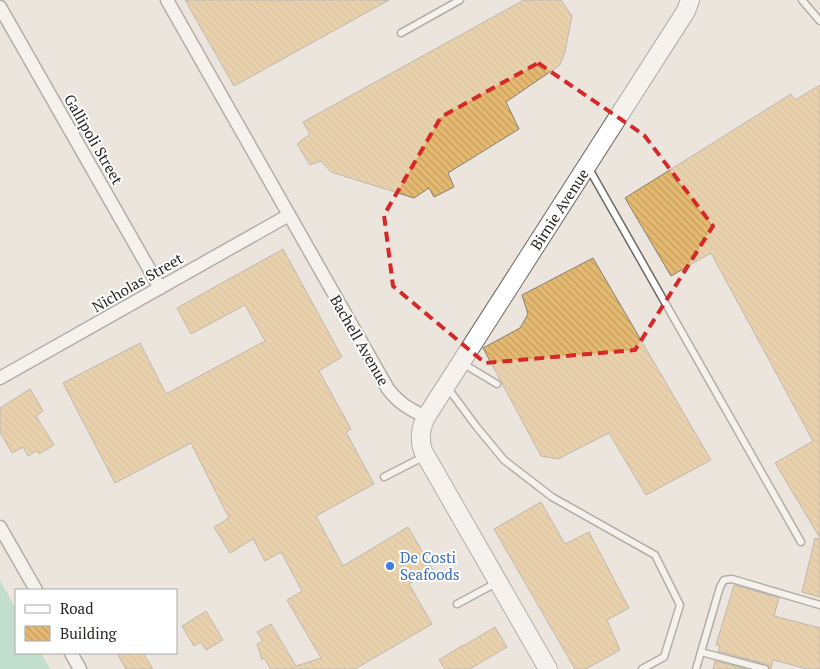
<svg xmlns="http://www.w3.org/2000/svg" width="820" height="669" font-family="'PT Serif',serif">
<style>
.green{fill:#8fd5b5}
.building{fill:url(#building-back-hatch);stroke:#848078}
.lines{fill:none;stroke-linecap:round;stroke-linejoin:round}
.lane-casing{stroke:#6f6862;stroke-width:9}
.street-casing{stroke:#6f6862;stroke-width:15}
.secondary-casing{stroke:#6f6862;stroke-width:20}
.lane{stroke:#fff;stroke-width:6}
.street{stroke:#fff;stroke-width:12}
.secondary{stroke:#fff;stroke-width:18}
.marked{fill:none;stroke:#d62828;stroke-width:4;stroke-dasharray:10 6;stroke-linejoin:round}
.shop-dot{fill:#3f7fe0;stroke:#fff;stroke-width:2}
.labels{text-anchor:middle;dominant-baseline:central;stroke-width:4;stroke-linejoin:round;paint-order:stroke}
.street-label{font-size:15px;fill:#292624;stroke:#fff}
.shop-label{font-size:15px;fill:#366cbe;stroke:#fff;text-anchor:start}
</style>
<defs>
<pattern id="building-back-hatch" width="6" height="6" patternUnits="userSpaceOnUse" patternTransform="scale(1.25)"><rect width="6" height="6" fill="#e5b970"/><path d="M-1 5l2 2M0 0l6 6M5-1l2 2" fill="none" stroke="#c49f61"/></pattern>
</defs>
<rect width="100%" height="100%" fill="#ece5de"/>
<polygon class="green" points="0,580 16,609 16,653 41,653 50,669 0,669"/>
<g class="building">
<polygon points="185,0 389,0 234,86"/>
<polygon points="524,0 561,0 572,16 565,52 560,65 506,102 519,129 448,173 454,187 434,197 429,188 414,198 331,172 321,161 310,165 297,144 310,134 303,122"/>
<polygon points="820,85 820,538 775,463 813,441 711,253 671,276 625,198 791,94 795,100"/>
<polygon points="283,249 342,357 319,371 351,429 346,432 374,484 316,516 343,566 408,527 433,570 409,584 432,624 355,669 271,669 264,658 262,660 257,644 263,641 257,632 271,624 296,666 321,658 287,600 302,591 281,552 265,561 253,539 230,553 214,527 229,518 191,443 115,483 63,383 140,343 166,394 265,341 245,305 191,334 177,308"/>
<polygon points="593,258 711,460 646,495 609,433 558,459 541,456 483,348 520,328 528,314 522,295"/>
<polygon points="30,389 43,411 36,416 54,445 39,454 36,451 28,456 23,447 12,453 0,432 0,408"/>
<polygon points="541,502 565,544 589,532 629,608 607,620 620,650 586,669 575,669 494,529"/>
<polygon points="815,538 820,539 820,597 802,592"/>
<polygon points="734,585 779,598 774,616 820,628 820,669 808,669 773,660 771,669 770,669 769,666 766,664 718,651 720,646 716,645"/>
<polygon points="206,611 223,640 206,650 201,642 194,646 182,626"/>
<polygon points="495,627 507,647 470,669 445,669 439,660 463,645 463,646"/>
<polygon points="117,653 143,653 153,669 126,669"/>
<polygon points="715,661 746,669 713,669"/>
</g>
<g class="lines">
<g class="lane-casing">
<g id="lane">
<polyline points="802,0 820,21"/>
<polyline points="401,33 460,0"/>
<polyline points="588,167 801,542"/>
<polyline points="462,363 497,384"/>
<polyline points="447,387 476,426 504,460 552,497 655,555 680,605 664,657 642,669"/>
<polyline points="384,477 425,456"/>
<polyline points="457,604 498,582"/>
<polyline points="701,652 765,669"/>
<polyline points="696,669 720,587 724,580 732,579 820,605"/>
</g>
</g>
<g class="street-casing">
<g id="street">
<path d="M167,0L388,389C400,404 409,409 426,417"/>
<polyline points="0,7 160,288"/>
<polyline points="0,378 289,215"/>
<polyline points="0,527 36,590"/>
<polyline points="71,653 80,669"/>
</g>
</g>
<g class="secondary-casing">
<path id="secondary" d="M548,669L423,451C419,439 420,429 426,417L686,11L690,0"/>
</g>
<use href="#lane" class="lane"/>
<use href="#street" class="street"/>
<use href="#secondary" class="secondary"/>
</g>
<path d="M0 0H820V669H0ZM538,63L644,135L713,226L635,350L485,363L393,286L384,215L441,117Z" fill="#ece5de" fill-opacity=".55" fill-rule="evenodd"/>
<path class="marked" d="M538,63L644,135L713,226L635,350L485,363L393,286L384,215L441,117Z"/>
<circle class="shop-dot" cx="390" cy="566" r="5"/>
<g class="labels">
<g class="street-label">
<text transform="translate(94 139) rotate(60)">Gallipoli Street</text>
<text transform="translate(559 209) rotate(-57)">Birnie Avenue</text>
<text transform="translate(137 282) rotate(-30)">Nicholas Street</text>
<text transform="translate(360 340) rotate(60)">Bachell Avenue</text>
</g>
<g class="shop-label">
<text x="400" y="557">De Costi<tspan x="400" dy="17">Seafoods</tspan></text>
</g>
</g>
<rect x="15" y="589" width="162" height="65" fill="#ffffff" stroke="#a9a8a7"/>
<rect x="25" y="605" width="25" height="8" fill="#ffffff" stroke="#a9a8a7"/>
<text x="60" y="614" font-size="15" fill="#292624">Road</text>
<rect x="25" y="626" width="25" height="15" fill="url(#building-back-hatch)" stroke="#a9a8a7"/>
<text x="60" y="639" font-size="15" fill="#292624">Building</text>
</svg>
